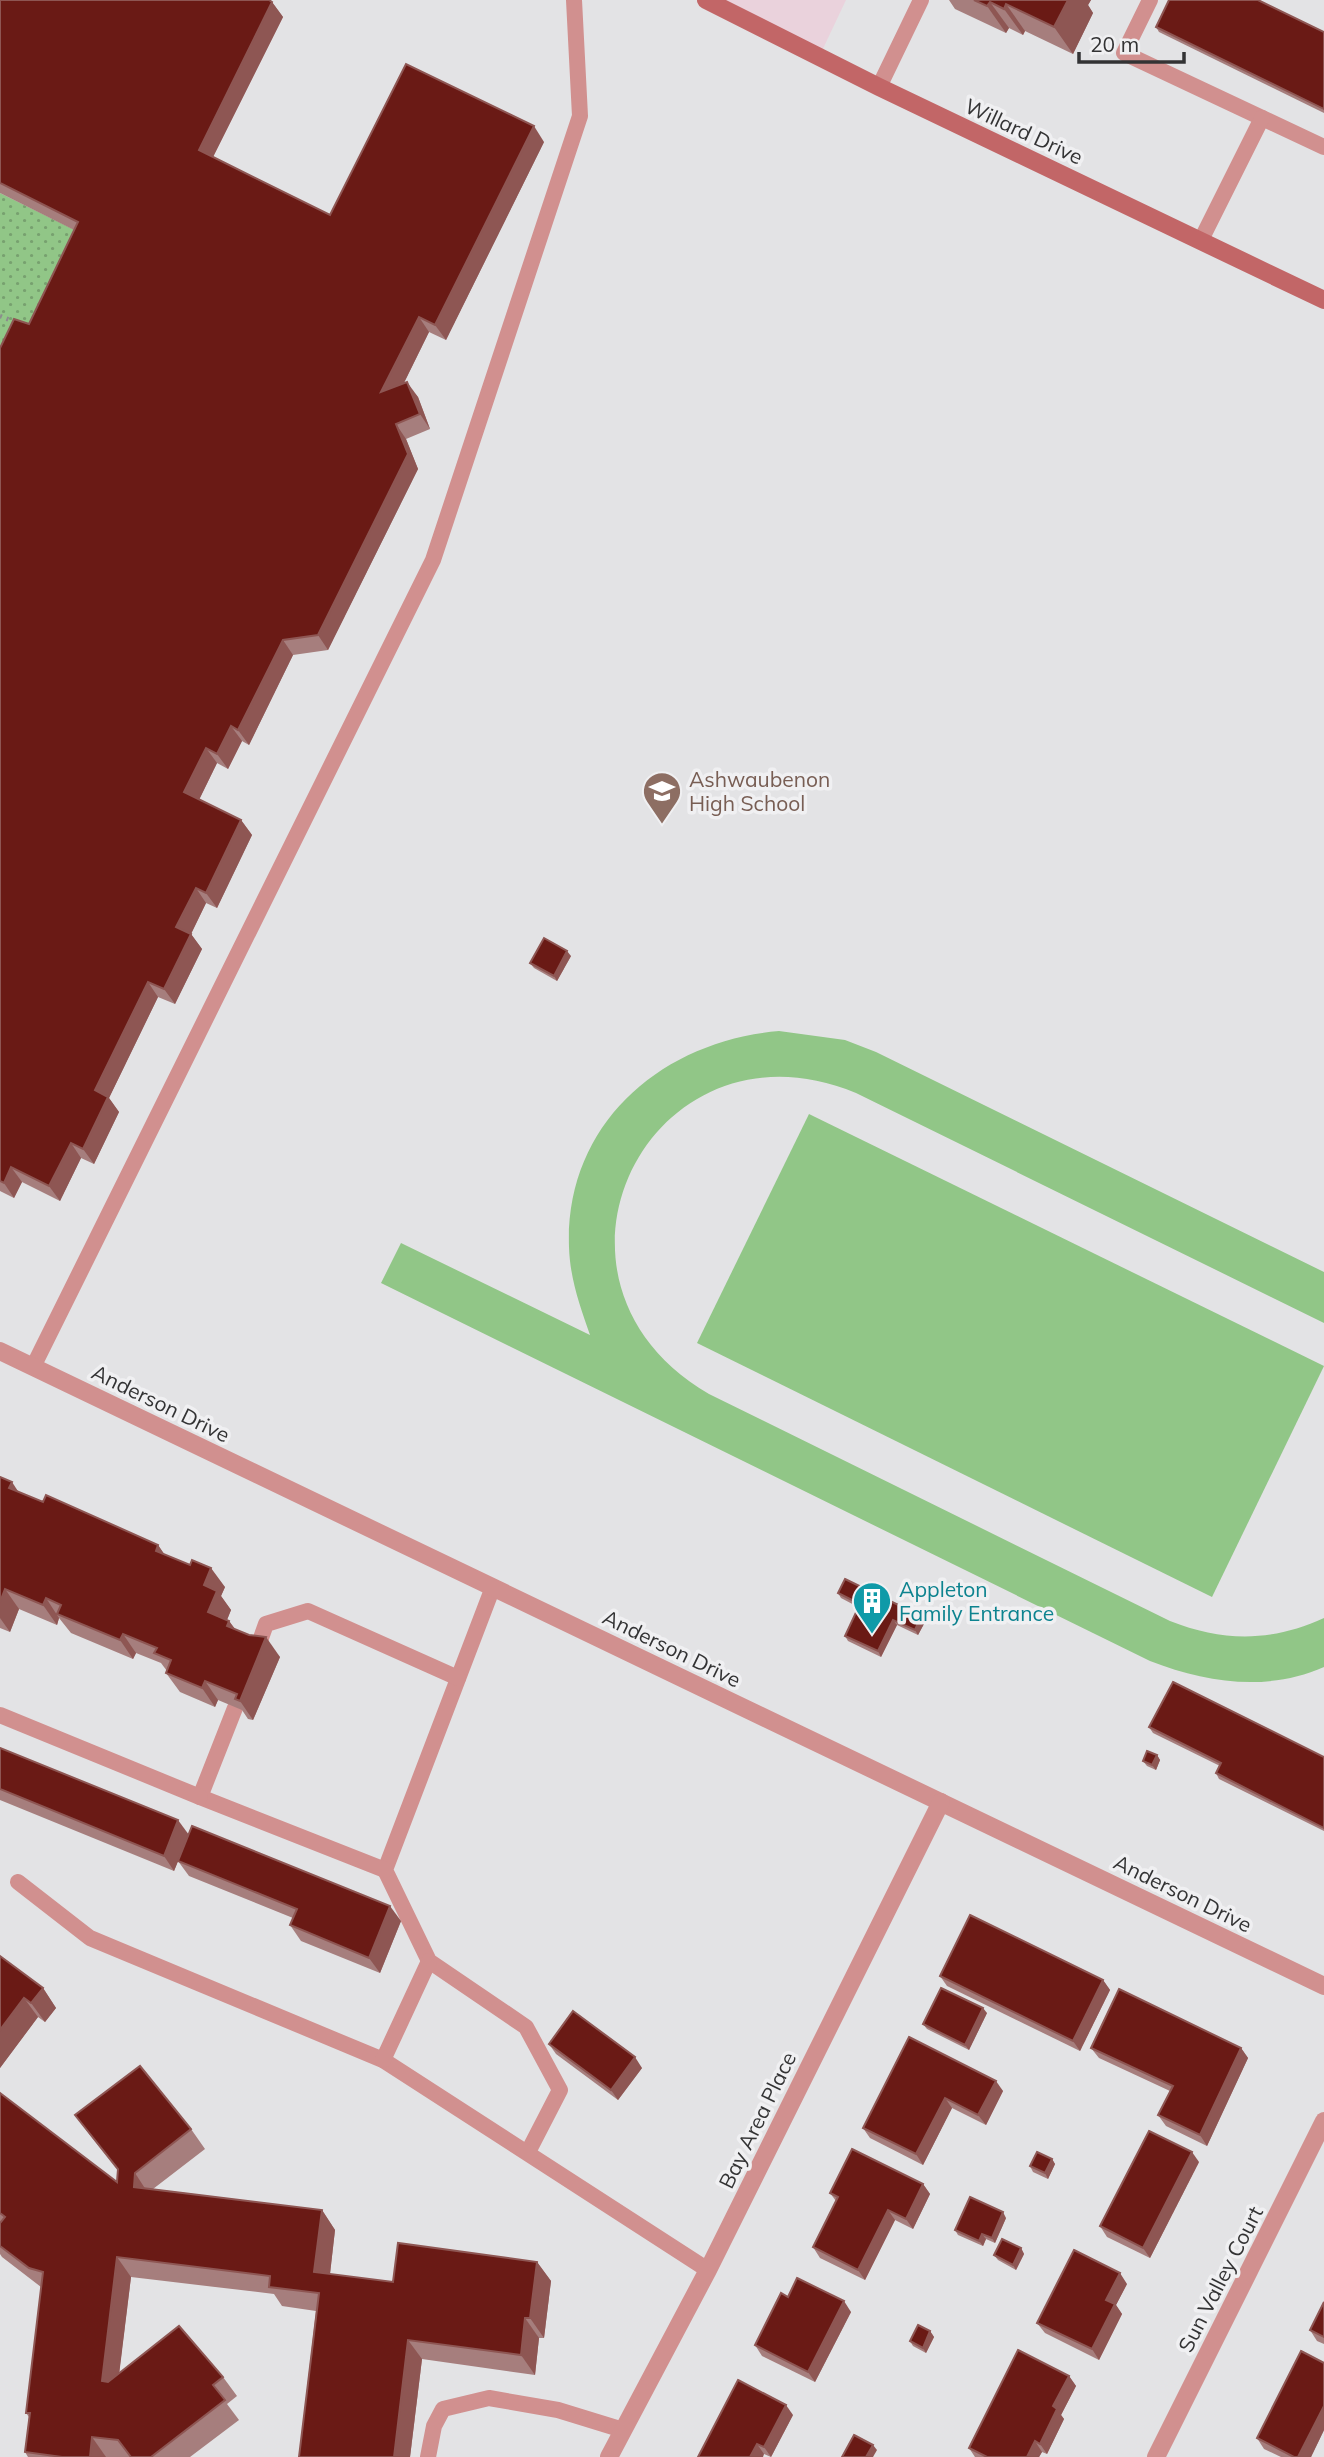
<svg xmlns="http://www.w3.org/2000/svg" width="1324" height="2457" font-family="Mulish,sans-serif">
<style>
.commercial{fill:#ead2dc}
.grass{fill:url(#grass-dots)}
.pitch{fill:#91c687}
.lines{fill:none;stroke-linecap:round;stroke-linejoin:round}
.path{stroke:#8c8c8d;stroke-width:4.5;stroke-dasharray:2 5;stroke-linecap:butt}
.lane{stroke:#d1908f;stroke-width:16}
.street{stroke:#d1908f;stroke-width:18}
.secondary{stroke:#c26667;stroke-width:18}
.wall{fill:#a67e7d}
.shaded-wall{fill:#8e5653}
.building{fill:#6a1a15;stroke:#8e5653;stroke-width:2}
.labels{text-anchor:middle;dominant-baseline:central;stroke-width:7;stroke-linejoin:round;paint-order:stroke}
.street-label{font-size:21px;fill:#333334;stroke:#f0f0f2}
.education-label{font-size:21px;fill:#785e54;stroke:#f0f0f2;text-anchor:start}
.culture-label{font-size:21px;fill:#0d838f;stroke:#f0f0f2;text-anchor:start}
</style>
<defs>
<pattern id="grass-dots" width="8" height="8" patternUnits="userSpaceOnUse" patternTransform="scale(1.75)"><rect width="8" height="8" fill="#91c687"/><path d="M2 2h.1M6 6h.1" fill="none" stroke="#77a16f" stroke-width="1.8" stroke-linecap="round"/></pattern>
</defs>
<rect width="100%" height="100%" fill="#e3e3e5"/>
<polygon class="commercial" points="706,0 846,0 820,55"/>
<polygon class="grass" points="0,193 89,237 0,386"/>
<g class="pitch">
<path d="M779,1031L845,1040L876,1052L1324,1272V1323L856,1093C651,1008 514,1280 709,1394L1170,1621C1223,1642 1272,1642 1324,1618V1667C1267,1692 1207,1683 1150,1661L381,1283L401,1243L590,1335C580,1306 570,1279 569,1247C565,1123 662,1041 779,1031Z"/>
<polygon points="809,1114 1324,1366 1212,1597 697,1343"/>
</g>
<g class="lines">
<polyline class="path" points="0,316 15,322"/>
<g class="lane">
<polyline points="1150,0 1124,53 1324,147"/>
<polyline points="879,87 921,0"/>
<polyline points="1201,240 1262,118"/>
<polyline points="33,1367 433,560 580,116 574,0"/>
<polyline points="493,1587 385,1870 429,1961 526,2027 560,2090 528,2152"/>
<polyline points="256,1652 266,1624 308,1611 458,1678"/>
<polyline points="235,1708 200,1797 385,1870"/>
<polyline points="0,1715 200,1797"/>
<polyline points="18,1882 90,1938 383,2060 708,2270"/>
<polyline points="383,2060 429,1961"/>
<polyline points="428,2457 434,2426 443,2409 489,2398 558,2410 623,2430"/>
</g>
<g class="street">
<polyline points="0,1351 1324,1986"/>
<polyline points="609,2457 708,2270 941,1802"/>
<polyline points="1156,2457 1324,2121"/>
</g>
<polyline class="secondary" points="706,0 879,87 1324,300"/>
</g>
<g class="wall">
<polygon points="0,0 272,2 283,17 213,157 330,215 544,142 446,340 429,332 404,383 418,397 430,429 406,439 418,469 328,650 293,655 249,745 242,741 228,769 217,763 199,800 241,820 252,835 217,908 206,903 191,934 202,949 175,1004 158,997 109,1098 119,1112 94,1164 81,1158 60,1201 22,1182 14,1198 0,1191 0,348 29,324 74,230 0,193"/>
<polygon points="949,0 1091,0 1088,5 1093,13 1073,54 1025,31 1023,35 1009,28 1006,33 955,9"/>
<polygon points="1156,27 1324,32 1324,113 1159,32"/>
<polygon points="571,956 557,981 534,968 530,963"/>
<polygon points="0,1477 18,1492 158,1545 164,1554 225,1587 221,1596 231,1610 227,1620 229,1621 235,1629 280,1657 253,1720 248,1719 242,1710 218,1700 215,1707 180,1692 166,1673 167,1671 161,1663 136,1653 133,1659 71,1633 59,1618 57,1625 19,1609 10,1632 0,1628"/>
<polygon points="838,1593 925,1622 918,1635 897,1625 881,1657 848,1641 845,1636 858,1607 841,1598"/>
<polygon points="1149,1727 1324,1757 1324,1831 1219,1779 1216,1773 1220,1766 1153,1733"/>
<polygon points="0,1748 189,1835 401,1921 380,1973 301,1941 290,1925 293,1918 189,1876 178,1861 174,1871 0,1800"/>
<polygon points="1157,1755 1160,1760 1156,1770 1147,1766 1143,1761"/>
<polygon points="0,1956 43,1988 56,2008 45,2022 38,2017 0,2068"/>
<polygon points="940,1976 1103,1980 1110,1990 1080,2051 947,1986"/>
<polygon points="987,2013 969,2050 927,2029 923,2024"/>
<polygon points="909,2037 1003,2091 986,2125 952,2108 923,2165 870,2138 863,2128"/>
<polygon points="549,2044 642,2068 618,2100 556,2054"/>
<polygon points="1091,2048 1241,2048 1248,2058 1207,2146 1166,2126 1158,2115 1170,2091 1099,2058"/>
<polygon points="0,2093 117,2182 118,2171 89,2134 75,2115 191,2129 205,2149 153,2189 322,2210 335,2230 330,2274 393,2282 537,2262 551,2281 544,2338 539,2338 535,2375 422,2359 410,2457 299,2457 316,2311 282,2306 274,2294 131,2277 119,2373 223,2377 237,2396 227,2404 239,2420 190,2457 28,2457 25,2452 29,2417 26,2413 41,2287 2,2257 0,2254"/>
<polygon points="1052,2159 1055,2164 1048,2179 1033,2172 1030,2166"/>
<polygon points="1199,2162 1150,2258 1107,2237 1100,2226"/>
<polygon points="923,2184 930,2194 913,2229 895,2220 865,2280 820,2258 813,2247 836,2201 830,2193"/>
<polygon points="1006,2218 995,2243 986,2239 983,2246 958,2235 955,2230"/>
<polygon points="1021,2248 1024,2254 1016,2270 998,2260 994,2255"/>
<polygon points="1127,2284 1116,2305 1122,2314 1099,2360 1045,2333 1037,2323"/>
<polygon points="788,2297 851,2312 815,2382 762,2356 755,2345"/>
<polygon points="1324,2302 1324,2344 1317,2341 1310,2330"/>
<polygon points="930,2331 934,2337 926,2353 913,2346 910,2341"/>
<polygon points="1069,2376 1076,2386 1061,2415 1064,2419 1047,2454 1042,2452 1039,2457 975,2457 969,2448"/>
<polygon points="793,2415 771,2457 764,2454 698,2457"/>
<polygon points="1324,2430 1311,2457 1281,2457 1264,2449 1257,2438"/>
</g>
<g class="shaded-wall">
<polygon points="1068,0 1091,0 1088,5 1093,13 1073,54 1054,27"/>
<polygon points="272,2 283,17 209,165 199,150"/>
<polygon points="990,2 1009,28 1006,33 987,6"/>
<polygon points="1006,4 1025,31 1023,35 1004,9"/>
<polygon points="534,126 544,142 446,340 435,325"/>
<polygon points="419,317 429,332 392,407 381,392"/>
<polygon points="407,382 418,397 430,429 420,414"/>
<polygon points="396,424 406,439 418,469 328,650 318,635"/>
<polygon points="283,640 293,655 249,745 238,730"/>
<polygon points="231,726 242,741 228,769 217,754"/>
<polygon points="206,748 217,763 195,808 184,792"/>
<polygon points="241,820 252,835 217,908 206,893"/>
<polygon points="196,888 206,903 191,934 202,949 175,1004 164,989 176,927"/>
<polygon points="567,951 571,956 557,981 554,976"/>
<polygon points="148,982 158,997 109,1098 119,1112 94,1164 83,1149 95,1090"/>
<polygon points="71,1143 81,1158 60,1201 49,1186"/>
<polygon points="11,1167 22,1182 14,1198 4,1183"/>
<polygon points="12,1482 25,1502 9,1488"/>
<polygon points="158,1545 171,1564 156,1551"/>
<polygon points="211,1568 225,1587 221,1596 231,1610 222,1632 208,1612 204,1585"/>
<polygon points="5,1589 19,1609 10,1632 0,1618 0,1602"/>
<polygon points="46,1598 59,1618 57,1625 43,1605"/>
<polygon points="921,1616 925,1622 918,1635 915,1630"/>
<polygon points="893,1620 897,1625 881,1657 878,1651"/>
<polygon points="229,1621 243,1640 227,1626"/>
<polygon points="123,1634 136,1653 133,1659 120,1640"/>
<polygon points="266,1637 280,1657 253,1720 240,1701"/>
<polygon points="205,1681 218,1700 215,1707 202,1688"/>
<polygon points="1157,1755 1160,1760 1156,1770 1152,1765"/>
<polygon points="178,1820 189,1835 174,1871 164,1856"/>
<polygon points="390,1906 401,1921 380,1973 369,1958"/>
<polygon points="1103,1980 1110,1990 1080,2051 1073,2041"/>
<polygon points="43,1988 56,2008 45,2022 31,2003"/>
<polygon points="24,1998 38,2017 0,2068 0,2030"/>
<polygon points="983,2008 987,2013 969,2050 965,2045"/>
<polygon points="1241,2048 1248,2058 1207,2146 1200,2135"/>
<polygon points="635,2057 642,2068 618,2100 611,2090"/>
<polygon points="996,2081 1003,2091 986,2125 978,2115"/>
<polygon points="945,2098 952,2108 923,2165 916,2154"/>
<polygon points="1192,2152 1199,2162 1150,2258 1143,2248"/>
<polygon points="1052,2159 1055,2164 1048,2179 1045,2173"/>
<polygon points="135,2173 148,2193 134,2187"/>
<polygon points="923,2184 930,2194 913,2229 906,2219"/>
<polygon points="322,2210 335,2230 328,2291 314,2272"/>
<polygon points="888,2210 895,2220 865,2280 858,2270"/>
<polygon points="1003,2212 1006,2218 995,2243 992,2238"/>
<polygon points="982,2234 986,2239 983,2246 979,2241"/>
<polygon points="1021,2248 1024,2254 1016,2270 1013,2265"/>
<polygon points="117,2257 131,2277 116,2400 102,2381"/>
<polygon points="537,2262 551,2281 544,2338 530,2318"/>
<polygon points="1120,2273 1127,2284 1116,2305 1122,2314 1099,2360 1092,2349 1106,2300"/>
<polygon points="844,2301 851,2312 815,2382 808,2372"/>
<polygon points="525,2318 539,2338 535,2375 521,2355"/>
<polygon points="930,2331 934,2337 926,2353 923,2348"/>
<polygon points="408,2340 422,2359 410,2457 394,2457"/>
<polygon points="1069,2376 1076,2386 1061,2415 1064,2419 1047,2454 1040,2444 1053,2406"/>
<polygon points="786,2405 793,2415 771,2457 764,2447"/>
<polygon points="1324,2406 1324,2430 1311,2457 1298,2457"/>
<polygon points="92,2437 106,2457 90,2457"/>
<polygon points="1035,2441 1042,2452 1039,2457 1027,2457"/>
<polygon points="757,2444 764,2454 763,2457 750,2457"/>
<polygon points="873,2445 877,2450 873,2457 866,2457"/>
</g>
<g class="building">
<polygon points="0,0 269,0 272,2 199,150 330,215 406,64 534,126 435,325 419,317 381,392 407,382 420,414 396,424 408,454 318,635 283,640 238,730 231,726 217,754 206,748 184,792 241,820 206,893 196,888 176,927 191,934 164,989 148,982 95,1090 108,1097 83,1149 71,1143 49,1186 11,1167 4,1183 0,1181 0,348 14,319 29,324 78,222 0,183"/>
<polygon points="974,0 1068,0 1054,27 1006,4 1004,9 990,2 987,6"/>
<polygon points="1169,0 1258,0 1324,32 1324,109 1156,27"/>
<polygon points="544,938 567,951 554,976 530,963"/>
<polygon points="0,1477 12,1482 9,1488 43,1502 46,1495 158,1545 156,1551 190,1565 192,1560 211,1568 204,1585 217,1591 208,1612 229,1621 227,1626 249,1635 266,1637 240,1701 235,1699 237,1694 205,1681 202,1688 166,1673 171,1660 154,1653 157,1648 123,1634 120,1640 57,1614 61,1605 46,1598 43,1605 5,1589 0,1602"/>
<polygon points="845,1579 921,1616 915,1630 893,1620 878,1651 845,1636 860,1604 838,1593"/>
<polygon points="1173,1682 1324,1757 1324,1828 1216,1773 1221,1763 1149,1727"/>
<polygon points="0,1748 178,1820 164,1856 0,1789"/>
<polygon points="1147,1751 1157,1755 1152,1765 1143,1761"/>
<polygon points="192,1826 390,1906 369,1958 290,1925 297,1909 178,1861"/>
<polygon points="970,1915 1103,1980 1073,2041 940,1976"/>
<polygon points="0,1956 43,1988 31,2003 24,1998 0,2030"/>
<polygon points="941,1988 983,2008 965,2045 923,2024"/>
<polygon points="1119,1989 1241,2048 1200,2135 1158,2115 1173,2086 1091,2048"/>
<polygon points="573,2011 635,2057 611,2090 549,2044"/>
<polygon points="909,2037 996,2081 978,2115 945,2098 916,2154 863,2128"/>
<polygon points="140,2066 191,2129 135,2173 134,2187 322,2210 314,2272 393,2282 398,2243 537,2262 530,2318 525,2318 521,2355 408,2340 394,2457 299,2457 319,2293 269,2287 270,2276 117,2257 102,2381 108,2382 179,2326 223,2377 213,2385 225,2400 151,2457 131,2457 118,2440 92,2437 90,2457 62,2457 25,2452 30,2413 26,2413 43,2272 29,2268 0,2246 0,2223 5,2217 0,2213 0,2093 117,2182 118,2169 75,2115"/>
<polygon points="1149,2131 1192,2152 1143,2248 1100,2226"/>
<polygon points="852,2149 923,2184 906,2219 888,2210 858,2270 813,2247 838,2197 830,2193"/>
<polygon points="1037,2152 1052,2159 1045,2173 1030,2166"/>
<polygon points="970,2197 1003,2212 992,2238 982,2234 979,2241 955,2230"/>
<polygon points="1002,2239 1021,2248 1013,2265 994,2255"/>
<polygon points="1074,2250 1120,2273 1106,2300 1115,2304 1092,2349 1037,2323"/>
<polygon points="797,2278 844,2301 808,2372 755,2345 781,2293 788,2297"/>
<polygon points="1324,2302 1324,2337 1310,2330"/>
<polygon points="918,2325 930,2331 923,2348 910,2341"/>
<polygon points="1018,2350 1069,2376 1053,2406 1057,2409 1040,2444 1035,2441 1027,2457 987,2457 969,2448"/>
<polygon points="1301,2351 1324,2363 1324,2406 1298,2457 1294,2457 1257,2438"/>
<polygon points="738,2380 786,2405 764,2447 757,2444 750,2457 698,2457"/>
<polygon points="854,2435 873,2445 866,2457 842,2457"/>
</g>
<defs>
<g id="school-pin" transform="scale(2.0125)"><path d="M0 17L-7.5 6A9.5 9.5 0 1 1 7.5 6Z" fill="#8d6e63" stroke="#f0f0f2"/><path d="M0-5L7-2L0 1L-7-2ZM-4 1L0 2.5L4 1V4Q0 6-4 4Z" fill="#fff"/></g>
<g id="building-pin" transform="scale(2.0125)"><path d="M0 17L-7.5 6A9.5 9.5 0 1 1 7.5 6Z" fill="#0f9aa8" stroke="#f0f0f2"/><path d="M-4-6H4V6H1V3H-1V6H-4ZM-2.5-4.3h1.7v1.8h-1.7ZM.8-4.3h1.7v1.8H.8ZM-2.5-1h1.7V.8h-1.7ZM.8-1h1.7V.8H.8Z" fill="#fff"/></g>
</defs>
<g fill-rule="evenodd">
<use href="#school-pin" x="662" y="791"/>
<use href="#building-pin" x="872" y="1601"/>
</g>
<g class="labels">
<g class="street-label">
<text transform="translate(1024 131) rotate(25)">Willard Drive</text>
<text transform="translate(161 1403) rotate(26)">Anderson Drive</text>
<text transform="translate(672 1648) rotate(26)">Anderson Drive</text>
<text transform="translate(1183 1893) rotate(26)">Anderson Drive</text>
<text transform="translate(757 2120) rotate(-64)">Bay Area Place</text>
<text transform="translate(1220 2279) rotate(-63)">Sun Valley Court</text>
</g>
<g class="education-label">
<text x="689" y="779">Ashwaubenon<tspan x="689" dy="24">High School</tspan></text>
</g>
<g class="culture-label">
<text x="899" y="1589">Appleton<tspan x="899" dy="24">Family Entrance</tspan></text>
</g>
</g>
<path d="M1079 52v10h105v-10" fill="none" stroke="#333334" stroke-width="3.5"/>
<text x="1090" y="52" font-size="21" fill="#333334" stroke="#f0f0f2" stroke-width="5" paint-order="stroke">20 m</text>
</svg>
